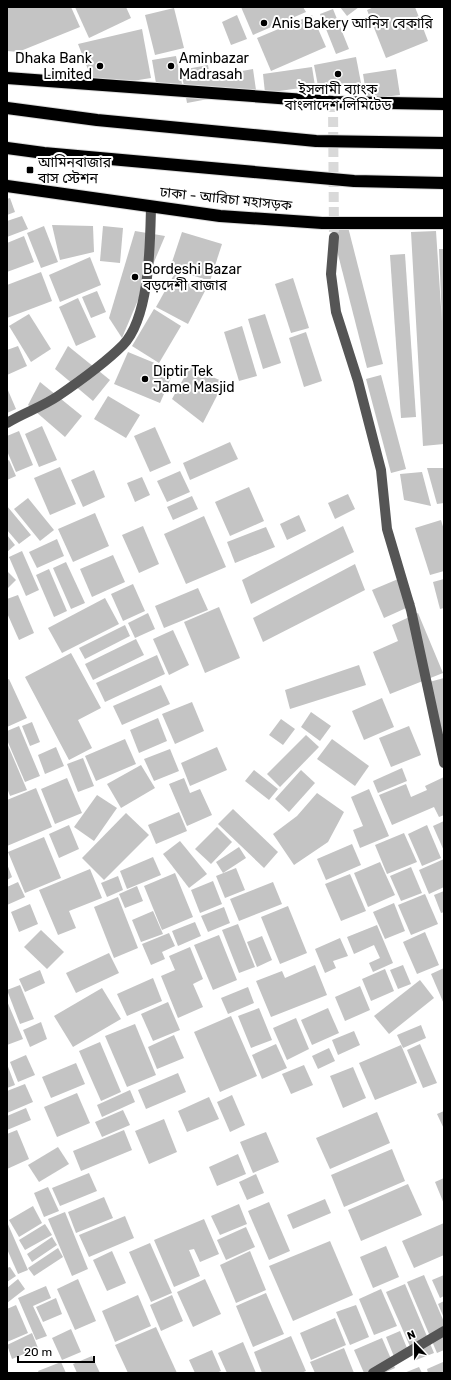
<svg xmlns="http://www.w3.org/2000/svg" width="451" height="1380" font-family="Rubik,'Noto Sans Bengali',sans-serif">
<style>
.building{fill:#c4c4c4}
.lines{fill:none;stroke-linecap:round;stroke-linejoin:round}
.minor-tunnel{stroke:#d9d9d9;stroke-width:10;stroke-dasharray:10 5;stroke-linecap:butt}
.highway-casing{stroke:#dbdbdb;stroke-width:14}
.minor{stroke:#555;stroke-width:10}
.highway{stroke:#000;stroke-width:12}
.poi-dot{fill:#000;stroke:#fff;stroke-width:1.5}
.labels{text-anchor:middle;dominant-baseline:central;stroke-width:4;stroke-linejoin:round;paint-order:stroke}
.poi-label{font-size:14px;fill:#000;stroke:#fff;text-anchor:start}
.street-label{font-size:14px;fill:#000;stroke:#fff}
</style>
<rect width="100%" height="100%" fill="#fff"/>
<g class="building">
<polygon points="7,7 71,7 80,27 18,52 7,51"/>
<polygon points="75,7 126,7 131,18 89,38"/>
<polygon points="241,7 303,7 306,12 253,35"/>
<polygon points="340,7 359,7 347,16"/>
<polygon points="374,7 415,7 428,41 386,58 367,10"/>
<polygon points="174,8 184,48 155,55 145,15"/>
<polygon points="333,9 349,49 336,54 320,14"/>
<polygon points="237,15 247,39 231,45 222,22"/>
<polygon points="312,15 326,47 271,71 257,38"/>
<polygon points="142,29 151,78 95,87 78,44"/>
<polygon points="176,56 182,84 157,89 152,60"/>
<polygon points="356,57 361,83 319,91 314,65"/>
<polygon points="208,65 210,77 253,69 256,90 187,103 181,70"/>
<polygon points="312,67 315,86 265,93 263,74"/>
<polygon points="396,69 400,95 367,99 363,74"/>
<polygon points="10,198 15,212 7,215 7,199"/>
<polygon points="22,216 28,229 7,237 7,221"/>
<polygon points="52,225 93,226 94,252 60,260"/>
<polygon points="44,226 58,262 41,268 27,233"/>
<polygon points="103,226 123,228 120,263 100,261"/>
<polygon points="348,227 383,364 367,368 332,231"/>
<polygon points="135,231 165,236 122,338 109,318"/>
<polygon points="436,231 442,322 439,249 444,249 444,444 423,446 411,232"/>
<polygon points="182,232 222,244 210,281 170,268"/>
<polygon points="24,236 34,262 7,272 7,243"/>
<polygon points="405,254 416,417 401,418 390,255"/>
<polygon points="90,257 101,285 60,302 49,275"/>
<polygon points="41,272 52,301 7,318 7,285"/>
<polygon points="175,273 206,289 188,324 156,307"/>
<polygon points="293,278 309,328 291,333 275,284"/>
<polygon points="97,291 106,312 91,318 82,297"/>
<polygon points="78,298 96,337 76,346 59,307"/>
<polygon points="154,309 181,326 159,363 132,346"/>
<polygon points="29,314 51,349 31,362 9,326"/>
<polygon points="265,314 281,363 263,369 248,319"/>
<polygon points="242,326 257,376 239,381 224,332"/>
<polygon points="306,332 322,381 304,387 289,338"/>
<polygon points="18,346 27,366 7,375 7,350"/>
<polygon points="68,346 110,380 93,401 55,369"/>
<polygon points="128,352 174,371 160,403 114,384"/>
<polygon points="190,367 224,382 203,423 172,399"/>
<polygon points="381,375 406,469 391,473 366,379"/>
<polygon points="40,382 82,416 65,437 28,405"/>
<polygon points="7,388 16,409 7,413"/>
<polygon points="108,396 140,415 126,438 94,419"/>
<polygon points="42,426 57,460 39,467 25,434"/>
<polygon points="155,427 171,463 150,472 134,436"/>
<polygon points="19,431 33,465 16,472 7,451 7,436"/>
<polygon points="230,442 238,459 190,480 183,463"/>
<polygon points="9,460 16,476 7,480 7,461"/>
<polygon points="60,467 76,504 50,515 34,478"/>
<polygon points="427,468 444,468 444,503 437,504"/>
<polygon points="94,470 105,497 83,507 71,480"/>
<polygon points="180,471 190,492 167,502 157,481"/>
<polygon points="422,472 431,506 404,500 400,474"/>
<polygon points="142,477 150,495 135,502 127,483"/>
<polygon points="249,487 264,521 230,536 215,502"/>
<polygon points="348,494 355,509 335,519 328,503"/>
<polygon points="192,496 198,509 173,520 167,507"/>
<polygon points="28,498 54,530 40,541 14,509"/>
<polygon points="7,506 31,535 19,544 7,530"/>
<polygon points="95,513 109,546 73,562 58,529"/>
<polygon points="299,515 306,531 287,540 280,524"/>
<polygon points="204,516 226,567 186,584 164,534"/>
<polygon points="441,520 444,530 444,571 430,575 415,528"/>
<polygon points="143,526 159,564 139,573 122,535"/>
<polygon points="343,526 354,552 251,604 242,580"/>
<polygon points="266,527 275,547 235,563 227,542"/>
<polygon points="7,535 15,545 7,552"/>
<polygon points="57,539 64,556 37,568 29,552"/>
<polygon points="22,551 39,590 26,596 9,557"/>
<polygon points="113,555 125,582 92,597 80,569"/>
<polygon points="66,562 85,603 71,609 53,568"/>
<polygon points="355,564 365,590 263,642 253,618"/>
<polygon points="49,569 67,611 54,617 36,575"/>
<polygon points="7,571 16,580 7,589"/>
<polygon points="403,577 415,604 384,618 372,590"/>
<polygon points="444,579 444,608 440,609 433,582"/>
<polygon points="133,584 145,611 123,621 111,594"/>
<polygon points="198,588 208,610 164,628 155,606"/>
<polygon points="18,595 34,633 19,640 7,613 7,599"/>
<polygon points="105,598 119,624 62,653 48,628"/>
<polygon points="219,607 240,658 205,673 184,622"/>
<polygon points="148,613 155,629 135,638 128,623"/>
<polygon points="418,613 443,673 390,694 373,652 398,641 392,625"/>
<polygon points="125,625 130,636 85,659 79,648"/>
<polygon points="173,630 189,665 169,675 153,639"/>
<polygon points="136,639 144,655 93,680 85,664"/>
<polygon points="71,653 101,708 78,720 92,748 69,760 25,677"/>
<polygon points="157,655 165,674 105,702 96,683"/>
<polygon points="359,665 366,685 290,709 285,690"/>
<polygon points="444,678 444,759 422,684"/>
<polygon points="9,679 27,718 7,727 7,680"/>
<polygon points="161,685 170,704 122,725 113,706"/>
<polygon points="382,698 394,727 364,740 352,711"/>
<polygon points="192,702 204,731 175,744 162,714"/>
<polygon points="311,712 331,726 320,741 301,727"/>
<polygon points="158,718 167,741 139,753 130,730"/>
<polygon points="281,719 295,729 283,745 269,735"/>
<polygon points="32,722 40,742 30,746 22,726"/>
<polygon points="19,726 40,776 25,782 7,740 7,731"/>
<polygon points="409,726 421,755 391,767 379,738"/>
<polygon points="306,735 319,747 280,787 267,774"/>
<polygon points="125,739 136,764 96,781 85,756"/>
<polygon points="332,739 369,766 355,786 317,759"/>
<polygon points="7,743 27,790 10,796 7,788"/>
<polygon points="56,747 64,766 45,774 38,755"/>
<polygon points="217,747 227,770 190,786 181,763"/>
<polygon points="170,749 179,771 154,781 144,759"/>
<polygon points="83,758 94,786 78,792 67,764"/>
<polygon points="141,765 155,788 121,808 107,784"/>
<polygon points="402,768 407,781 378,793 373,781"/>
<polygon points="254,770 278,789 269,800 245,781"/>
<polygon points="301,770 315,783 289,812 275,799"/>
<polygon points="444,777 444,815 439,817 434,807 392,825 379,795 406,784 411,797 427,790 425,786"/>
<polygon points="67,778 82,813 55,824 41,789"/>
<polygon points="184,778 190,793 200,789 212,815 187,826 169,784"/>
<polygon points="36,788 52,827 7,846 7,800"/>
<polygon points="369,789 389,836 360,848 353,830 363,826 351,797"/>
<polygon points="317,793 344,812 328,842 294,865 273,834 297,816"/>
<polygon points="97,795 117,808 94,841 74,827"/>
<polygon points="233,809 278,852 264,868 218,824"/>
<polygon points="179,812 187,831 156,844 148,825"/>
<polygon points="126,813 149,835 104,880 82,858"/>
<polygon points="444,821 444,851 433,826"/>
<polygon points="69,825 79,849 59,858 49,834"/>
<polygon points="427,825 441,858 422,866 408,834"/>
<polygon points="217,827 232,842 211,864 195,849"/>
<polygon points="404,833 417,862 387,874 375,845"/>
<polygon points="44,837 61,878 25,893 8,852"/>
<polygon points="180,841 207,874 189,888 163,854"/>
<polygon points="352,844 361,865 326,880 317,859"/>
<polygon points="239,847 246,858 223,873 216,862"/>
<polygon points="153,857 161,875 127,889 120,871"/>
<polygon points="444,859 444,887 429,894 419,870"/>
<polygon points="380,862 395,895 368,907 354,873"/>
<polygon points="7,864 12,877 7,880"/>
<polygon points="411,867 422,893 401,901 390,876"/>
<polygon points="236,868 245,890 225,898 216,876"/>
<polygon points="90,869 102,898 69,911 76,928 58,935 39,890"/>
<polygon points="175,873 193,917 162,930 144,886"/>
<polygon points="350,874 366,911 341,921 325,884"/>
<polygon points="118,876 123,890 107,897 101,883"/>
<polygon points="213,881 222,904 200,913 191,890"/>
<polygon points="18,882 25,897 7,905 7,887"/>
<polygon points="273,882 282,904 239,921 230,899"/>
<polygon points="137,886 143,901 125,908 119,894"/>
<polygon points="444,891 444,912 441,913 434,895"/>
<polygon points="425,894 438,924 411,935 398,905"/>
<polygon points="118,897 138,948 114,958 94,907"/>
<polygon points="394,903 405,931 385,939 373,912"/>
<polygon points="30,904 38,924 19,932 11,912"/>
<polygon points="288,906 307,953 280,964 261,917"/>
<polygon points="224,907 230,923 208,932 201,916"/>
<polygon points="153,911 163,934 141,942 132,920"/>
<polygon points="195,922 201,936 178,946 172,931"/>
<polygon points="238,924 255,967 239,973 222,930"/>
<polygon points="377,925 393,963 373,972 369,963 380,958 374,945 354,954 347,937"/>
<polygon points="41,930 64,952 47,969 24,947"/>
<polygon points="425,932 439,965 417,974 403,942"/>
<polygon points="169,933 175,946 162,952 165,959 151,965 142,944"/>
<polygon points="219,935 237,980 213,990 194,945"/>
<polygon points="262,936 272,960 257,967 247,942"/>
<polygon points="340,938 348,956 333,961 336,968 325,973 315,949"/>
<polygon points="190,947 203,979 193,984 203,1007 178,1018 161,976 175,970 169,956"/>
<polygon points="109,953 119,973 76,993 66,973"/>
<polygon points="315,965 327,995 271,1017 256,981 282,971 285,978"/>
<polygon points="403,965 411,984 398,989 390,970"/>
<polygon points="444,968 444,1004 431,974"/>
<polygon points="385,969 394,991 371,1001 362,979"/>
<polygon points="40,970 45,983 25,992 19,979"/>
<polygon points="153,978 162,1001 127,1016 117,994"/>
<polygon points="420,980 434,998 389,1034 374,1016"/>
<polygon points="20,985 34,1019 20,1024 7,990"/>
<polygon points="360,986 370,1010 345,1021 335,997"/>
<polygon points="248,987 254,1003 228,1014 221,998"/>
<polygon points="102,988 121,1019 73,1047 54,1016"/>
<polygon points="7,1001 23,1039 7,1045"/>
<polygon points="168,1002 180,1030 153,1041 141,1014"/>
<polygon points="259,1008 272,1040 251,1048 238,1016"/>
<polygon points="328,1008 339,1033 312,1045 301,1020"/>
<polygon points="231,1016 257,1076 220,1092 194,1032"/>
<polygon points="296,1018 309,1049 287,1060 273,1028"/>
<polygon points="41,1022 47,1039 30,1047 23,1030"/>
<polygon points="135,1024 156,1075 127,1087 105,1036"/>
<polygon points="421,1025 426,1038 403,1048 397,1035"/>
<polygon points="354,1031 360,1045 338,1055 332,1040"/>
<polygon points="174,1035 184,1058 157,1069 148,1047"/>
<polygon points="100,1042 121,1092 101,1101 79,1051"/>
<polygon points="276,1044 287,1068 262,1079 252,1055"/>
<polygon points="420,1044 437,1083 423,1088 407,1050"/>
<polygon points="401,1045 417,1083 375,1100 359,1063"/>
<polygon points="329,1048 335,1061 318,1069 312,1056"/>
<polygon points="26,1055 35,1075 18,1082 10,1062"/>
<polygon points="76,1063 85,1084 51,1098 42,1077"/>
<polygon points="7,1064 15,1085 7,1088"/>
<polygon points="304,1065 313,1085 291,1094 282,1074"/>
<polygon points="353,1067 366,1098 343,1108 330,1076"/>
<polygon points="178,1073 186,1092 146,1109 138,1090"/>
<polygon points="25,1084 33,1102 7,1113 7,1091"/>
<polygon points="130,1090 135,1102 102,1117 97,1105"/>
<polygon points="77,1093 90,1123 57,1137 44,1107"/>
<polygon points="232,1095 245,1125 230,1132 217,1102"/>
<polygon points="209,1097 219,1119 187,1132 178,1111"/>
<polygon points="26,1108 31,1120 7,1130 7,1116"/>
<polygon points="123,1110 130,1125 102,1137 95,1122"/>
<polygon points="444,1111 444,1129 437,1114"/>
<polygon points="377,1112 390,1143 330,1169 316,1138"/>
<polygon points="164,1119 177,1152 149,1164 135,1131"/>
<polygon points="17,1130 29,1159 7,1169 7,1134"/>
<polygon points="124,1130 132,1150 81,1171 73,1151"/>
<polygon points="266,1132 279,1162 253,1173 240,1142"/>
<polygon points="58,1147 69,1164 39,1182 28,1165"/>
<polygon points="392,1149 405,1181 344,1207 331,1175"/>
<polygon points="238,1154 246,1174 217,1186 209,1167"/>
<polygon points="89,1173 97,1191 60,1206 52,1188"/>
<polygon points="256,1174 264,1193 247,1200 239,1182"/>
<polygon points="444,1178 444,1204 435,1182"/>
<polygon points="408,1184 422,1215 361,1241 348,1210"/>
<polygon points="48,1187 59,1211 44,1217 34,1193"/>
<polygon points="104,1197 113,1218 76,1233 68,1212"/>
<polygon points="325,1199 331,1213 293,1229 287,1215"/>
<polygon points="269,1202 290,1251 269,1260 248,1211"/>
<polygon points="239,1204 247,1224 220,1235 211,1216"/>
<polygon points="33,1206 42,1223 19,1237 9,1220"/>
<polygon points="65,1212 88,1269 72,1276 48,1219"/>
<polygon points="125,1216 134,1238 89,1257 79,1235"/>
<polygon points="204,1219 219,1254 200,1262 194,1249 189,1250 200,1276 174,1287 154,1240"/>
<polygon points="7,1222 28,1270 18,1274 7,1249"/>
<polygon points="444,1223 444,1255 414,1268 402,1241"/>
<polygon points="45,1224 52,1235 25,1250 19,1240"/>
<polygon points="246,1227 255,1247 226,1260 217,1240"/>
<polygon points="52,1237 57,1245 32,1262 27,1254"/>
<polygon points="330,1241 353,1295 293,1321 269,1266"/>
<polygon points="150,1243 172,1293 151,1302 129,1252"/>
<polygon points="386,1246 399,1277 373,1288 360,1257"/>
<polygon points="58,1248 63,1257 34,1276 28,1268"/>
<polygon points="112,1251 126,1283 107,1291 93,1260"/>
<polygon points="250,1251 266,1290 236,1303 220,1265"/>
<polygon points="10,1267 16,1276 7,1282 7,1268"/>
<polygon points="424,1275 444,1322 444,1350 437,1353 407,1282"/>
<polygon points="444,1275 444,1296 440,1298 432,1280"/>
<polygon points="18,1279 25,1289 7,1303 7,1288"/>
<polygon points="78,1279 96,1321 75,1330 57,1289"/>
<polygon points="205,1279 221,1314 193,1327 177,1292"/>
<polygon points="405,1284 434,1353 416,1360 386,1292"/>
<polygon points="46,1286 51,1298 33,1306 47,1336 36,1340 18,1298"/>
<polygon points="381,1289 397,1326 374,1335 359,1299"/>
<polygon points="266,1293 284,1334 253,1347 236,1306"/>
<polygon points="138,1295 151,1326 115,1342 102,1311"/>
<polygon points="172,1295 183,1321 161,1331 150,1305"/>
<polygon points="56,1298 62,1314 43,1322 36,1307"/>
<polygon points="444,1301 444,1318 438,1304"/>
<polygon points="16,1305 28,1333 7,1342 7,1309"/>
<polygon points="356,1305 369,1337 350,1345 336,1312"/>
<polygon points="335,1318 346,1345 311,1360 300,1333"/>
<polygon points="156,1327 177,1373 128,1373 115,1345"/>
<polygon points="71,1329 81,1352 62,1360 52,1338"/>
<polygon points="400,1331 409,1353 395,1359 386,1337"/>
<polygon points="32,1333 38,1348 12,1359 7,1345"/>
<polygon points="291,1336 306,1371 301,1373 262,1373 254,1352"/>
<polygon points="382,1338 395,1368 384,1373 364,1373 354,1350"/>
<polygon points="243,1342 256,1373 227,1373 218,1353"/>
<polygon points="344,1348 354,1373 315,1373 310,1362"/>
<polygon points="212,1350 221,1371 216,1373 195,1373 189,1360"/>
<polygon points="92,1356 100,1373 77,1373 73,1364"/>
<polygon points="61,1362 66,1373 39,1373 38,1371"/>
<polygon points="443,1362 444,1373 428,1373 427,1369"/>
<polygon points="419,1367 422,1373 404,1373"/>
</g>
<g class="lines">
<polyline class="minor-tunnel" points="333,102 334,237"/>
<g class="highway-casing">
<g id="highway">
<polyline points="7,78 333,102 444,104"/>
<polyline points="7,108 97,120 316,141 444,143"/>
<polyline points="7,148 44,153 354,181 444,183"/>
<polyline points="7,186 220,216 322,223 444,223"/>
</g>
</g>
<g class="minor">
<polyline points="334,237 331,274 336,312 358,381 381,470 387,529 411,610 444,763"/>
<path d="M7,423C23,413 42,407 58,396C80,381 104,364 123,345C150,317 150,244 151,207"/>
<polyline points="373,1373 444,1331"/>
</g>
<use href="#highway" class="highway"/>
</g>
<g class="poi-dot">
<circle cx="264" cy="23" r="4"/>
<circle cx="100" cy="66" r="4"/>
<circle cx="171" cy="66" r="4"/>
<circle cx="338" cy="74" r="4"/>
<rect x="26" y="166" width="8" height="8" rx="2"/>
<circle cx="135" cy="277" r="4"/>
<circle cx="145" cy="379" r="4"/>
</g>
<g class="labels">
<g class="poi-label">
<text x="272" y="23">Anis Bakery আনিস বেকারি</text>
<text x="92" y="58" text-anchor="end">Dhaka Bank<tspan x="92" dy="16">Limited</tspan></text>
<text x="179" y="58">Aminbazar<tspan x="179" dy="16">Madrasah</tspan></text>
<text x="338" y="89" text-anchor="middle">ইসলামী ব্যাংক<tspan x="338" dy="16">বাংলাদেশ লিমিটেড</tspan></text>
<text x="38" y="162">আমিনবাজার<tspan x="38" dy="16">বাস স্টেশন</tspan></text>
<text x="143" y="269">Bordeshi Bazar<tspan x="143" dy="16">বড়দেশী বাজার</tspan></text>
<text x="153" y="371">Diptir Tek<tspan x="153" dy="16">Jame Masjid</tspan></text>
</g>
<g class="street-label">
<text transform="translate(226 199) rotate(6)">ঢাকা - আরিচা মহাসড়ক</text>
</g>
</g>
<rect width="451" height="1380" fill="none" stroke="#000000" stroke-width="16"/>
<g transform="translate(415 1344) rotate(338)" stroke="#ffffff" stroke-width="3" paint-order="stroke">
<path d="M0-3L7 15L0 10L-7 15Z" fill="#000000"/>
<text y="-6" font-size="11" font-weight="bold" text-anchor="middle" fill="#000000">N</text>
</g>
<path d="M18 1356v6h76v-6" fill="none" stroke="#000000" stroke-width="2"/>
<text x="24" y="1356" font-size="12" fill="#000000" stroke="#ffffff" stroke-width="3" paint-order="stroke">20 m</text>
</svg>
